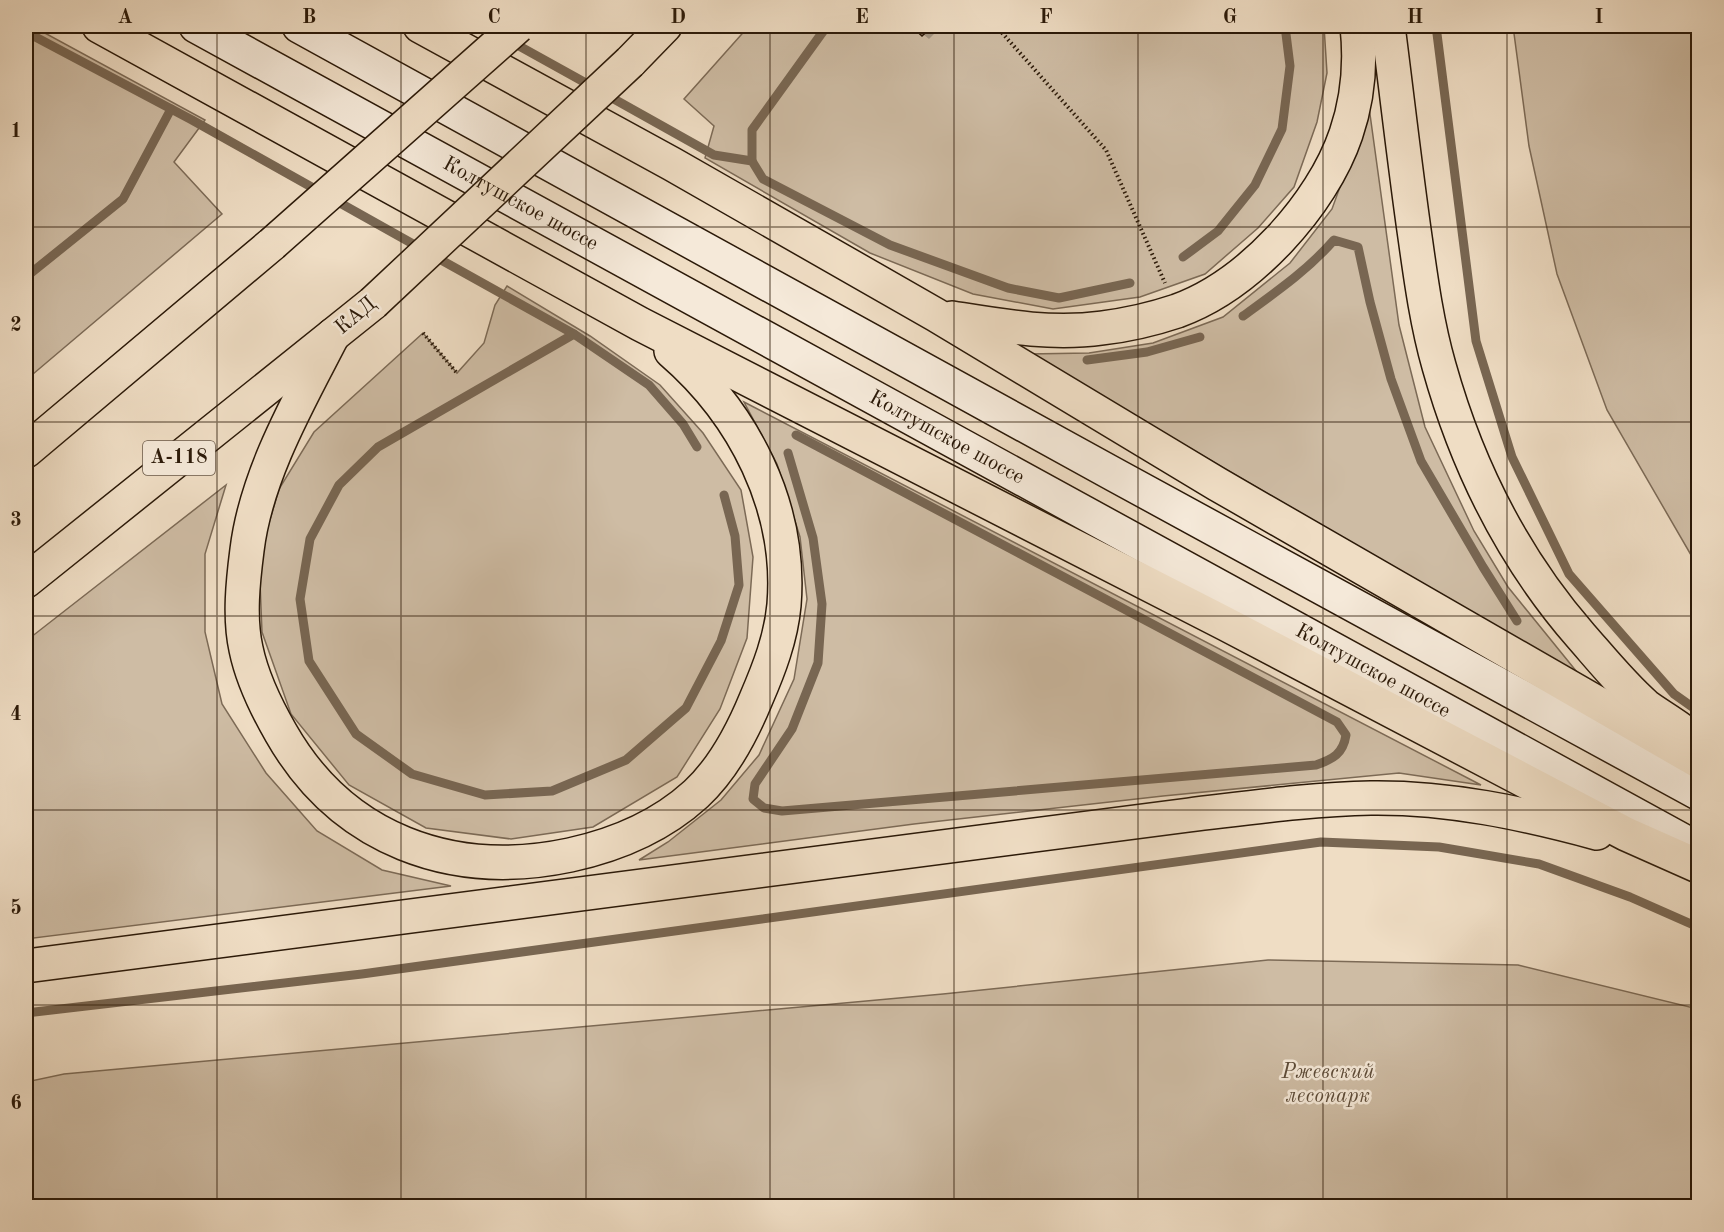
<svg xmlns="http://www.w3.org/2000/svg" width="1724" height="1232" font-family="'Old Standard TT',serif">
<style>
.green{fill:#cebca4;stroke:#7c6a56;stroke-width:1.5}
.shadow{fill:#0003}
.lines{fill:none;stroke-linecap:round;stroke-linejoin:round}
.stream{stroke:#786652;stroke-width:9}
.building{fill:#917f6a;stroke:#2b1908;stroke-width:1.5}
.secondary-casing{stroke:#2b1908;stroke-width:36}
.primary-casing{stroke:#2b1908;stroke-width:36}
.highway-casing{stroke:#2b1908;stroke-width:36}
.path{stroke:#2b1908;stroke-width:4;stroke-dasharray:1.5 3;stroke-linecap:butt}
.secondary{stroke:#f5e9d9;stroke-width:33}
.primary{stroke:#efddc4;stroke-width:33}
.highway{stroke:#efddc4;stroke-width:33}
.highway-bridge-casing{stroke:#2b1908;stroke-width:36;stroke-linecap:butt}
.highway-bridge{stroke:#efddc4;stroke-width:33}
.grid{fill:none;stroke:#2b1908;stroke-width:1.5;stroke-opacity:0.55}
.labels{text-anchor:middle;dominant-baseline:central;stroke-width:5;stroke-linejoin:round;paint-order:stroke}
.shield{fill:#f5e9d9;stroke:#685747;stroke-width:1.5}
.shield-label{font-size:20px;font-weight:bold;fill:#2b1908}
.street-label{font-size:21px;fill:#2b1908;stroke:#f5e9d9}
.park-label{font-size:21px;font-style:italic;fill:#5c4a37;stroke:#f5e9d9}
.neatline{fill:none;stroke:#2b1908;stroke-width:2}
.grid-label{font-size:20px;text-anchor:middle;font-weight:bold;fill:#2b1908}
</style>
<rect width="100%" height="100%" fill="#efddc4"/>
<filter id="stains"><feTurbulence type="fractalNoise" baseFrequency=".00333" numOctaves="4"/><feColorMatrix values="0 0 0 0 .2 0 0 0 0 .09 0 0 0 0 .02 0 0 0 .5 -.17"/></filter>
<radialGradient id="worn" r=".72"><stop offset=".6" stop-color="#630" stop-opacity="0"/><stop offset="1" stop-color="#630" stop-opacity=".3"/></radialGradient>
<g class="green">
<polygon points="26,26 32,26 205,120 174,162 222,214 26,380"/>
<polygon points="749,26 1324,26 1327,73 1317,122 1294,187 1258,228 1205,274 1140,297 1053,309 973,294 870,253 705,158 714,126 684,99"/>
<polygon points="1513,26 1698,26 1698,562 1691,555 1607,410 1557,274 1529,146"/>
<polygon points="1369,107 1399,325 1425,427 1474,531 1508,587 1581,677 1029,354 1089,353 1153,343 1223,317 1290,263 1332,209"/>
<polygon points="507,286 590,336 660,385 703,433 741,490 753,557 747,638 720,709 677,777 593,827 511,839 426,828 349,785 291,714 262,632 259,557 279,489 314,432 423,333 457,373 484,343 495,305"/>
<polygon points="744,402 1481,785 1399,773 1163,796 914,824 639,860 668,842 721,800 759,755 794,679 807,599 800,537 777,464"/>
<polygon points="226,485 205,554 205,632 222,704 266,773 317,831 382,870 451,886 26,939 26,641"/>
<polygon points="1268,960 1518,965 1698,1009 1698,1206 26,1206 26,1082 64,1074 943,994"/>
</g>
<polygon class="shadow" points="913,26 942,26 929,39"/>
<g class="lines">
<g class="stream">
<polyline points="482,26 498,35"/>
<polyline points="1436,26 1476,341 1512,457 1569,574 1674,694 1698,711"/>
<polyline points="26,32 192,120 422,249"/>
<polyline points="510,41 593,87"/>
<polyline points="605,94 714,155 752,161 763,179 890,245 1008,288 1059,298 1130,283"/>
<polyline points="752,161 752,130 827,26"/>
<polyline points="434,256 574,334 649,385 683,424 697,447"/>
<polyline points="1183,257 1218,231 1255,185 1282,129 1290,66 1285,26"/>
<polyline points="26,277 123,199 171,109"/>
<path d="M1243,316C1276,292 1308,270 1334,240L1358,247L1370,302L1391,379L1421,461L1483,567L1517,621"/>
<polyline points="574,334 378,447 339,485 310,539 300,599 309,661 356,734 412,774 485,795 552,791 626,760 686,708 721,641 739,585 735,536 724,495"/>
<polyline points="1087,360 1147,352 1200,337"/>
<path d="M788,453L813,538L822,604L818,663L792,729L755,784L753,799L764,808L782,811L1316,765C1333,759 1343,754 1346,735L1337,722L796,435"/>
<polyline points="26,1013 362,974 1321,842 1439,847 1539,864 1630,897 1698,927"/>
</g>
</g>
<polygon class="building" points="911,26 933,26 922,36"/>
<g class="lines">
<g class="secondary-casing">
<g id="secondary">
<path id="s1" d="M196,26L1698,849"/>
<polyline points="299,26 1115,475 1698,793"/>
</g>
</g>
<g class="primary-casing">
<g id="primary">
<polyline points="99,26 640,324 1226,624 1626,834 1698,866"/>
<polyline points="420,26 672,164 936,315 1217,484 1698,761"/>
<path d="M1388,26C1397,96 1405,167 1415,237C1421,280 1427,324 1439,366C1467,466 1513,558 1581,636C1602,660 1623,686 1646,706C1657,714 1669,721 1680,729"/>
<path d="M952,318C1002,326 1051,335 1102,328C1127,325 1153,319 1177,311C1249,285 1322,205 1346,134C1358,99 1361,62 1357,26"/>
<path d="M333,335C299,401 256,475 247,550C243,581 239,618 246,649C252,678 266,707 281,733C342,840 452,880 570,855C616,845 661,826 696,794C723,769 742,733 756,699C769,669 781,638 784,605C792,507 744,414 671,351"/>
<path d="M26,966L1189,815C1249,808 1311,799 1371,798C1448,797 1523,813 1597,833"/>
</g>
</g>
<g class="highway-casing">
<g id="highway">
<polyline points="630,62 665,26"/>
<polyline points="26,451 272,244"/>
<polyline points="26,581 373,303"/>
</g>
</g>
<g class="path">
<polyline points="996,26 1106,150 1165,283"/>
<polyline points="423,333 457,373"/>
</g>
<use href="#secondary" class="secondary"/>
<use href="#primary" class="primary"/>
<use href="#highway" class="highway"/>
<g class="highway-bridge-casing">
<g id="highway-bridge">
<polyline points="272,244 518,26"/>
<polyline points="373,303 630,62"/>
</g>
</g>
<use href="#highway-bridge" class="highway-bridge"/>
</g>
<path class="grid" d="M217,26V1206M401,26V1206M586,26V1206M770,26V1206M954,26V1206M1138,26V1206M1323,26V1206M1507,26V1206M26,227H1698M26,422H1698M26,616H1698M26,810H1698M26,1005H1698"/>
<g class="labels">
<rect class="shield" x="143" y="441" width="72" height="34" rx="4.5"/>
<g class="shield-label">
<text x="179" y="458">А-118</text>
</g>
<g class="street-label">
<text stroke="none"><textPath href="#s1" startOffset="370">Колтушское шоссе</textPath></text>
<text transform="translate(356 316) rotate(-40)">КАД</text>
<text stroke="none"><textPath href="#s1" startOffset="856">Колтушское шоссе</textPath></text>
<text stroke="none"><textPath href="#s1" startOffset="1342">Колтушское шоссе</textPath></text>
</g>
<g class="park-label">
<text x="1328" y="1072">Ржевский<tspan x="1328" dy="24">лесопарк</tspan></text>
</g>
</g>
<rect width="1724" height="1232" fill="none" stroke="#efddc4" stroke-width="66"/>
<rect x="33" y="33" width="1658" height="1166" class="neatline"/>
<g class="grid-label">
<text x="125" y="23">A</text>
<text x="309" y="23">B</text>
<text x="494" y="23">C</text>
<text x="678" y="23">D</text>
<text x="862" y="23">E</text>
<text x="1046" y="23">F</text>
<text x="1230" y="23">G</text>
<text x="1415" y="23">H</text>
<text x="1599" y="23">I</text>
<text x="16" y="137">1</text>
<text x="16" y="331">2</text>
<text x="16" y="526">3</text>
<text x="16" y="720">4</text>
<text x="16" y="914">5</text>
<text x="16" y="1109">6</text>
</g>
<rect width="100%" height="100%" filter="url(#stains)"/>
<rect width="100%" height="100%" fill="url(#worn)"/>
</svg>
